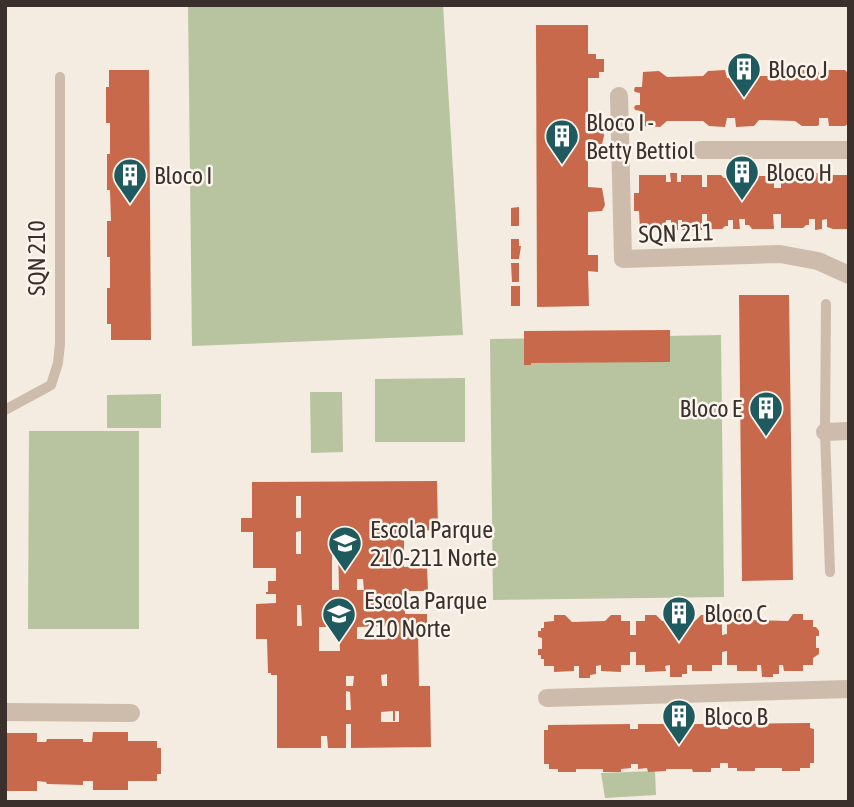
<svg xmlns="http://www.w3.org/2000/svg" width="854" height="807" font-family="'Asap Condensed',sans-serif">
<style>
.green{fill:#b8c4a0}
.building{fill:#c8694b;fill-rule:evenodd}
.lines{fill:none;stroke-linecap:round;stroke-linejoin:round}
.service{stroke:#cdbbac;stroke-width:10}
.minor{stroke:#cdbbac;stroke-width:18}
.labels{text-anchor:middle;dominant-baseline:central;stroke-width:5;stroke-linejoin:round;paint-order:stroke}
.poi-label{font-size:24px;fill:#3b302b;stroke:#fbf5ee;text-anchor:start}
.street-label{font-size:24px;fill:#3b302b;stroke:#fbf5ee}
</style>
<rect width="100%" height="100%" fill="#f4ebe1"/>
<g class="green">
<polygon points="188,5 443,5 463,335 192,346"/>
<polygon points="721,335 724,597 493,600 490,339"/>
<polygon points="465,378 465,442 375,442 375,379"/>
<polygon points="310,392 342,392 343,452 311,453"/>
<polygon points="161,394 161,428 107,428 107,395"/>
<polygon points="29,431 139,431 139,629 28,629"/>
<polygon points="655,771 656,795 605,798 601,773"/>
</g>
<g class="building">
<polygon points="536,25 588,25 588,54 596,54 596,59 604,59 604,72 599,72 599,78 588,78 588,121 597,121 602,123 604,136 602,144 588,145 588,187 602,188 605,205 602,211 588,212 588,255 598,255 598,272 588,271 589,306 537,307"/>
<polygon points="109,70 149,70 151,340 111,340 111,324 107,324 107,288 110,288 110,257 107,257 107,221 111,221 110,190 107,190 107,154 110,154 110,123 106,123 106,87 109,87"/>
<polygon points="725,70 727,78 734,78 735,72 737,71 753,70 759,76 795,76 802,70 817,70 819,72 819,79 828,78 828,70 845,70 849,74 849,123 845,126 829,126 828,118 819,118 819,125 817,126 802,126 795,121 759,120 754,126 736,127 735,118 727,118 725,127 709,126 703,121 667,121 660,127 642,126 642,113 641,111 635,110 634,107 636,105 640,105 640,93 635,92 634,90 635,87 642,87 643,72 659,71 667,77 703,76 708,71"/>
<polygon points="732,172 740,173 740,183 745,182 745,179 749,179 754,176 774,176 774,188 781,188 781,175 802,175 805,178 809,178 809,182 814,182 814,173 822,173 822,182 826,182 826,177 831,177 833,175 847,175 849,214 847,214 847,229 833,229 827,227 827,219 822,220 822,229 815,230 815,219 809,219 809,225 806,225 803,228 781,228 781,214 773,214 774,229 752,229 749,225 745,225 745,219 739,219 740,229 733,229 733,220 728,220 728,226 725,226 722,229 707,229 707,214 702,214 702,230 682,230 682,220 678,220 678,230 671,230 671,220 666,220 666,230 640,230 639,211 634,211 634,193 639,193 639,175 666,175 666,182 671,182 670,173 677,173 677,182 681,182 681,175 702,175 702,187 707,187 707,175 721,175 724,178 728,178 728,182 732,182"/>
<polygon points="519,207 519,226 511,226 511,208"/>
<polygon points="511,239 519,239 519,246 521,246 519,259 511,259"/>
<polygon points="511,263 519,263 519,282 512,282"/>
<rect x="511" y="286" width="9" height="20"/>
<polygon points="739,295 789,295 793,580 742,581"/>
<polygon points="670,330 670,362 531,363 531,365 524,365 524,331"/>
<path d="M437,481L438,530L404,531V567L427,566L428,591H405V614H427V627H418L419,686H430L431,747L351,748V724H346V748H328L327,736H321V748H277V675H271V673H268L267,639H256V604L276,603V594H266V592H268V581H276V568H253V532H241V518H252V482ZM296,496H301V518H296ZM301,531V554H296V532ZM332,543H338L339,590H332ZM357,579H363L364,590H357ZM297,605H301L302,626H297ZM388,626V639H357V627ZM319,627H339L340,651H319ZM387,674V686H382L381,675ZM346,676H354L353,686H346ZM346,691L350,692L351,710H346ZM393,711V721H395V711H399V722H381V712Z"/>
<polygon points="736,614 747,614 752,620 788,621 793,614 803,614 803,620 813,620 813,627 816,627 819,631 819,636 816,636 816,648 819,648 819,654 813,658 813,665 803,665 803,671 784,671 783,665 779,665 779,674 773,674 773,677 762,677 761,665 757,665 757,671 737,671 737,665 727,665 727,651 722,652 722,665 712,665 712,671 692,671 692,665 687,665 687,674 682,674 682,677 670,677 670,665 665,666 666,671 645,672 645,665 636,665 636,652 630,652 630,665 621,665 621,672 601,671 601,665 596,666 596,674 590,675 590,678 579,678 579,666 574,666 574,671 554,672 554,666 544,666 544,659 541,659 541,655 538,655 538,649 542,649 542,638 538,637 538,631 541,631 541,628 544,628 544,622 554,621 554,615 565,615 572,622 605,621 611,615 621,615 621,621 630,621 630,635 636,635 636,621 645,621 645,615 656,615 662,621 695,621 701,615 712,615 712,621 722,621 722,635 727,634 727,621 736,621"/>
<polygon points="810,723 810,728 814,729 814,763 810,763 810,768 800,768 800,771 782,771 782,768 755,768 755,771 737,771 737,768 728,768 728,763 720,763 720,768 711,768 711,772 693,772 692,769 666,769 666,771 648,772 647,768 638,769 638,764 631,764 631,768 621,769 621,772 603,772 603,769 576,769 576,772 558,772 558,769 549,769 549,764 544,764 544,730 548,730 548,725 630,724 630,729 638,729 638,724 720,724 720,729 728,729 728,724"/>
<polygon points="93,732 128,732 128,741 157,741 157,748 161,748 161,774 157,774 157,781 128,781 128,790 93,790 93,781 83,781 83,785 47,784 46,782 37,781 37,791 5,791 5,733 37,733 37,742 46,742 47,739 83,739 83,742 92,742"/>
</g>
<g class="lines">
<g class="service">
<polyline points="826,304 825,432 830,572"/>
<polyline points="5,410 51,385 58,363 60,344 60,77"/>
</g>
<g class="minor">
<polyline points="619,96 623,259 780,254 818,261 849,275"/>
<polyline points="701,150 849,150"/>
<polyline points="825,432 849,431"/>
<polyline points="547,698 849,689"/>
<polyline points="5,712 131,713"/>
</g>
</g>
<defs>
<g id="building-pin" transform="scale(1.75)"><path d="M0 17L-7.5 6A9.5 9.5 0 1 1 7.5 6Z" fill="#1f5a5e" stroke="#fbf5ee"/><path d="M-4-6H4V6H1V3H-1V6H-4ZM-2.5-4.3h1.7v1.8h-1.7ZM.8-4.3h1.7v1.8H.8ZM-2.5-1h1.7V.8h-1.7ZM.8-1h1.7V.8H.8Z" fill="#fff"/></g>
<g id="school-pin" transform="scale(1.75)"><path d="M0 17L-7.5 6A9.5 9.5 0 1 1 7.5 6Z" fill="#1f5a5e" stroke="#fbf5ee"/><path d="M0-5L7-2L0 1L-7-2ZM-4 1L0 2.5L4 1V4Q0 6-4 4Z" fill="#fff"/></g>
</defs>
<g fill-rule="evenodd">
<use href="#building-pin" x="744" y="69"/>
<use href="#building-pin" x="562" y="136"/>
<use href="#building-pin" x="742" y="172"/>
<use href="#building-pin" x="130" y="175"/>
<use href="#building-pin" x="766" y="408"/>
<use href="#school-pin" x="345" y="543"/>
<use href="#building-pin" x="679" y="613"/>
<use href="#school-pin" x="339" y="614"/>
<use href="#building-pin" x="679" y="716"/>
</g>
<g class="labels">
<g class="poi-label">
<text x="768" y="69">Bloco J</text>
<text x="586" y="122">Bloco I -<tspan x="586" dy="28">Betty Bettiol</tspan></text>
<text x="766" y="172">Bloco H</text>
<text x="154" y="175">Bloco I</text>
<text x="742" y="408" text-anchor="end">Bloco E</text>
<text x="370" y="529">Escola Parque<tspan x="370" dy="28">210-211 Norte</tspan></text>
<text x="364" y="600">Escola Parque<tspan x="364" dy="28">210 Norte</tspan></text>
<text x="704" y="613">Bloco C</text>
<text x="704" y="716">Bloco B</text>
</g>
<g class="street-label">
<text transform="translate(676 233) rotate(-2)">SQN 211</text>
<text transform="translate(36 258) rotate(-90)">SQN 210</text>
</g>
</g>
<rect width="854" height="807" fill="none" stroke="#3b302b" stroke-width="14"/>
</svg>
